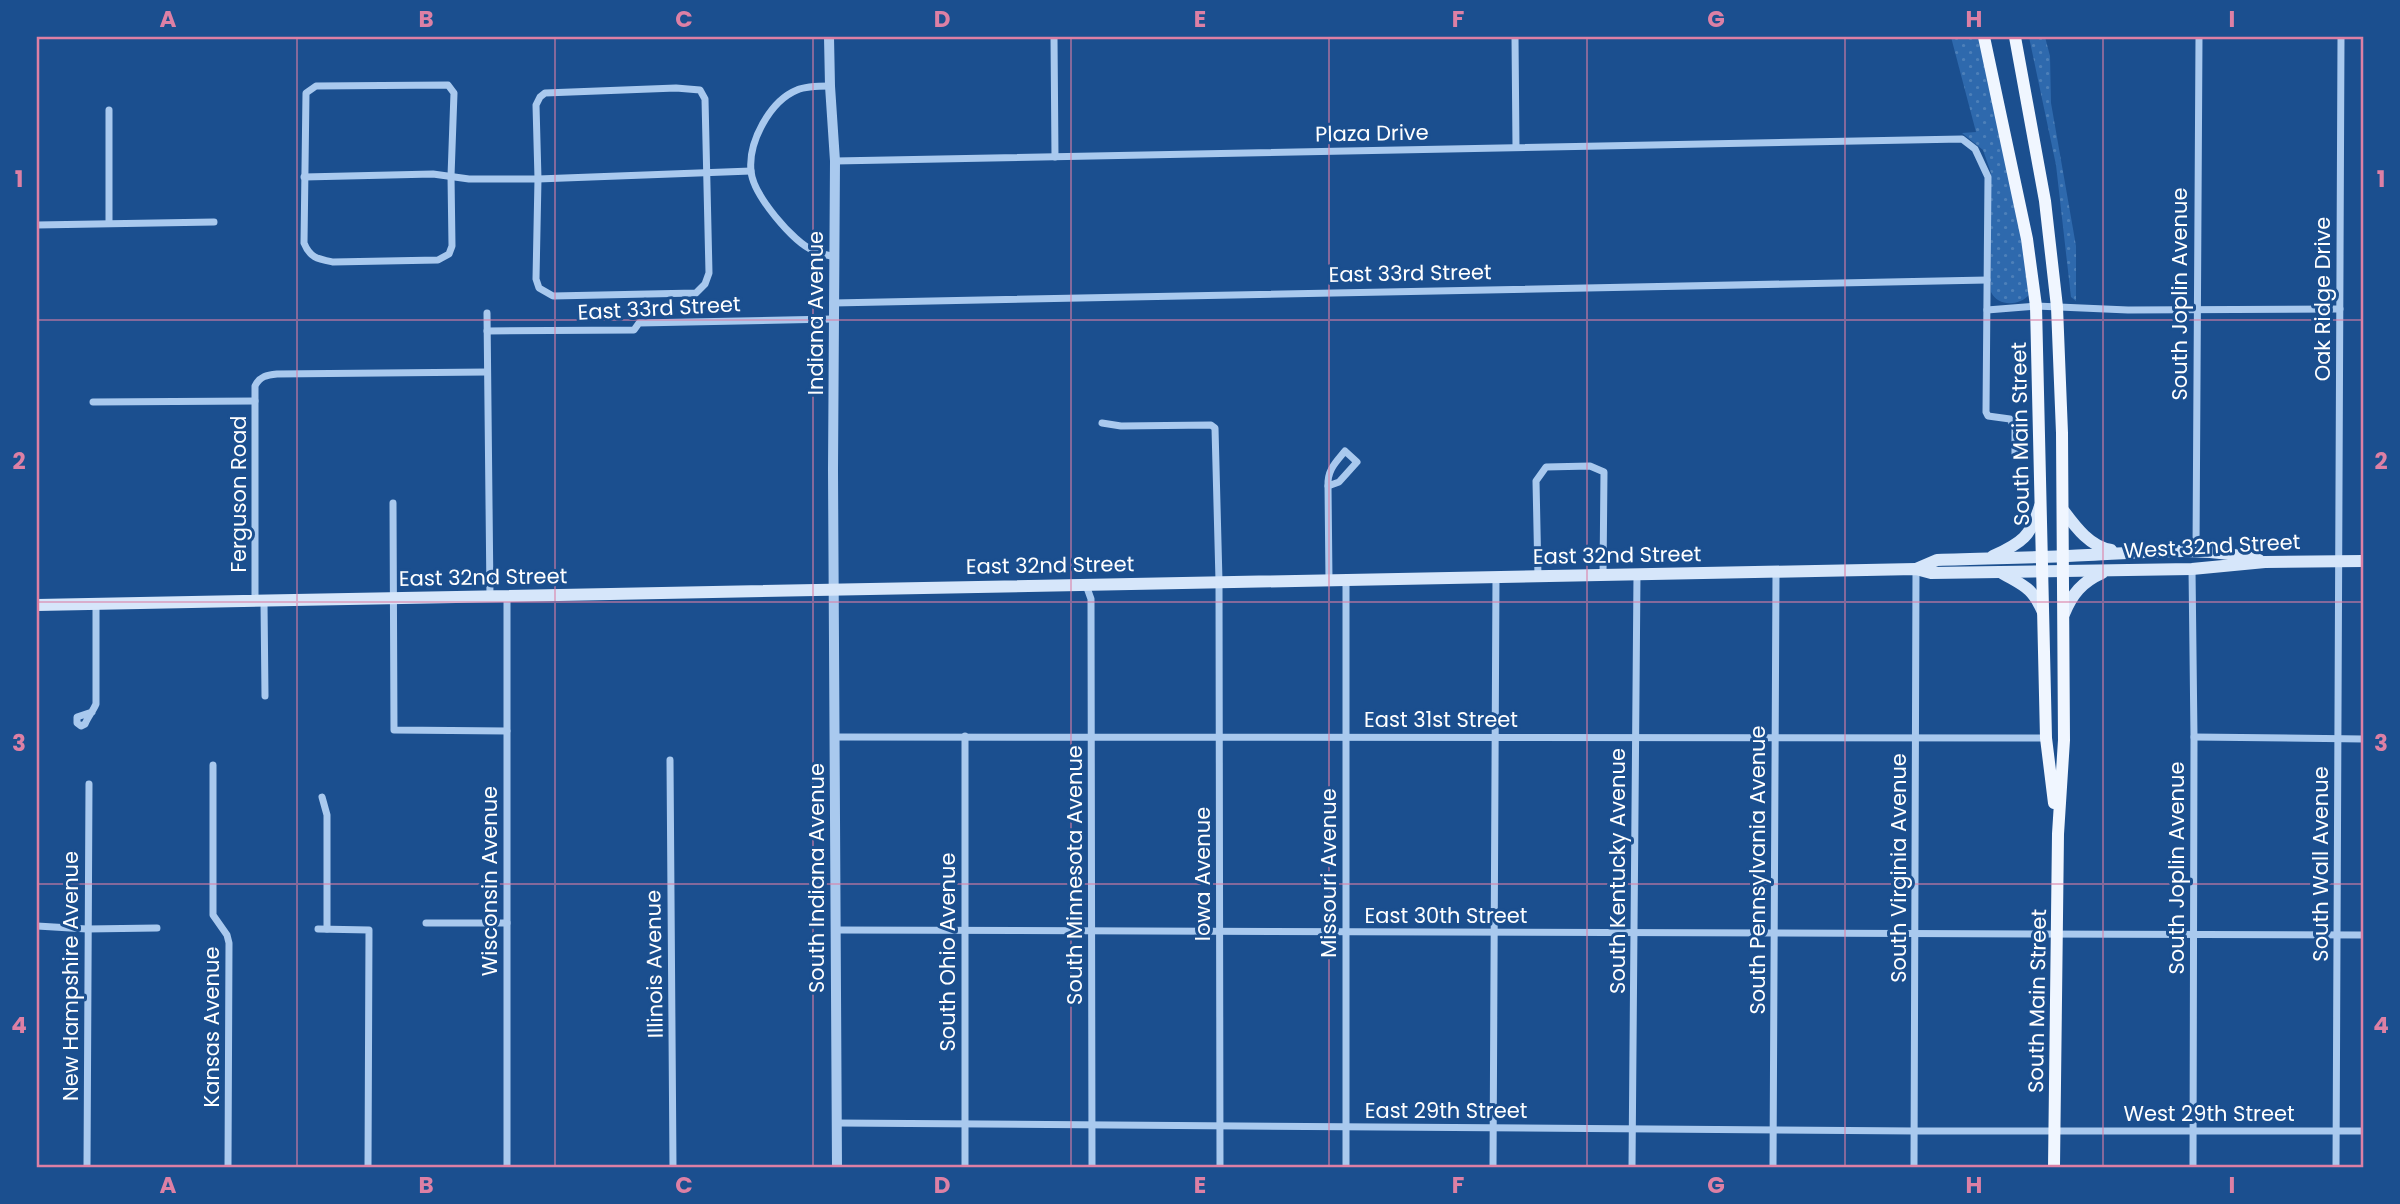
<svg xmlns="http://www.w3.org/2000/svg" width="2400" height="1204" font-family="Poppins,sans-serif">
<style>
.grass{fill:url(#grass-dots)}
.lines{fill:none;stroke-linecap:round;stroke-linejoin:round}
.minor{stroke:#a9c9ee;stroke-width:7}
.tertiary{stroke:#a9c9ee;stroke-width:10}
.secondary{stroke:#d6e6fa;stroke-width:12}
.primary{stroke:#f0f6ff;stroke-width:12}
.grid{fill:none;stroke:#dd80a5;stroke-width:2;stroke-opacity:0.55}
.labels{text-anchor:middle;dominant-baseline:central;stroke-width:6;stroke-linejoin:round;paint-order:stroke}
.street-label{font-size:21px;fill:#fff;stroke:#1b4f8f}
.neatline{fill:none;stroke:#dd80a5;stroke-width:2.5}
.grid-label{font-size:23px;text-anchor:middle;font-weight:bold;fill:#dd80a5}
</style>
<defs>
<pattern id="grass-dots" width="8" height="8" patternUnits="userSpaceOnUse" patternTransform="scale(1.75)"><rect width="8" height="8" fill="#2e69ad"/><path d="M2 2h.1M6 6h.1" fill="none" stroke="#4d80b9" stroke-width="1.8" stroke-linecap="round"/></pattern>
</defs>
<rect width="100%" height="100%" fill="#1b4f8f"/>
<g class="grass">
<path d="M1951,37H1981L2026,255L2029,295C2019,306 1998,307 1991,292V173L1983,150L1962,133L1976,132Z"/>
<polygon points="2029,37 2045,37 2050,56 2051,103 2076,246 2076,301 2071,297 2056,165"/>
</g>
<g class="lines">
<g class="minor">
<polyline points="1054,37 1055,157"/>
<polyline points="1515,37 1516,147"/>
<path d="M448,85L454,93L451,176L452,246L449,254L438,260L333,262C318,259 310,258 304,243L306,93L316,86Z"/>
<path d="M830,86C820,86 806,86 797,90C770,101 748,142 751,171C753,195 793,242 814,251C821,254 828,255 835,257"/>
<polygon points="676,88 700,90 705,99 709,273 705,284 696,293 553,296 539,288 536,279 538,179 536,105 540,97 545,93"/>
<polyline points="109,110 109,223"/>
<polyline points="835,161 1962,139 1975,149 1988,177 1986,412 1988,416 2010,419 2015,429 2015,455"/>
<polyline points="304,177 433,174 469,179 538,179 751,171"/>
<polyline points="37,225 214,222"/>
<polyline points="833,303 1987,280"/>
<polyline points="1987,310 2036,306 2128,310 2340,309"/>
<polyline points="487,313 490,596"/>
<polyline points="487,331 634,330 639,323 832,319"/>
<polyline points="93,402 255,401"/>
<polyline points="1102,423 1121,426 1211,425 1215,428 1219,581 1220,1167"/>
<path d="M1345,451L1357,462L1339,482L1328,486C1327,470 1336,462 1345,451Z"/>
<polyline points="1328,486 1329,580"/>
<polyline points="393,503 394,730 507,731"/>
<polyline points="2196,551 2199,37"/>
<polyline points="2192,569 2194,737 2193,1167"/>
<polyline points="1538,576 1536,481 1546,467 1590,466 1604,472 1603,575"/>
<polyline points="1346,580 1346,1167"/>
<polyline points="1086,585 1091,599 1092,1167"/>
<polyline points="507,595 507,1167"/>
<path d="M255,602V386C260,376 267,375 277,374L487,372"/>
<polyline points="264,602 265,696"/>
<path d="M92,712L77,717V723L81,726L85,724C88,717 93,711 96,704V604"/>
<polyline points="965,736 965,1167"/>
<polyline points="835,737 2046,738"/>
<polyline points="2194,737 2363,739"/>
<polyline points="670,760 673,1167"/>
<polyline points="213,765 213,915 227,935 229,943 228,1167"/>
<polyline points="322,797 327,815 327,929"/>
<polyline points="426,923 507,923"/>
<polyline points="37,926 87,929 157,928"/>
<polyline points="318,929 369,930 368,1167"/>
<polyline points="836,930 2363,935"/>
<polyline points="837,1123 1915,1131 2363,1131"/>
<polyline points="87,1167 89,784"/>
<polyline points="1493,1167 1496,576"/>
<polyline points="1632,1167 1637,574"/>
<polyline points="1773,1167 1776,572"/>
<polyline points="1914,1167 1916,569"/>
<polyline points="2336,1167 2341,37"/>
</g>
<polyline class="tertiary" points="829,37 830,86 835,161 833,470 837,1167"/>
<g class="secondary">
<path d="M2063,510C2075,526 2089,546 2111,550"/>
<path d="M1993,556C2022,543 2031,536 2040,506"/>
<path d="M1916,569L1937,560C1987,558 2038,558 2088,555C2144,553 2204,545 2259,560"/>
<path d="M2002,573C2024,586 2032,587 2043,612"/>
<polyline points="37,605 1916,569 1931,573 2192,569 2265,562 2363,561"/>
<path d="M2064,614C2072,594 2082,582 2102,573"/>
</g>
<g class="primary">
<polyline points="1984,37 2027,239 2036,306 2046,738 2054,803"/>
<polyline points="2015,37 2045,201 2057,307 2062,433 2064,740 2058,834 2054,1167"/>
</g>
</g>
<path class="grid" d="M297,37V1167M555,37V1167M813,37V1167M1071,37V1167M1329,37V1167M1587,37V1167M1845,37V1167M2103,37V1167M37,320H2363M37,602H2363M37,884H2363"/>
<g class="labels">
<g class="street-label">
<text transform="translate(1372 133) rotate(-1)">Plaza Drive</text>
<text transform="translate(1410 273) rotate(-1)">East 33rd Street</text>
<text transform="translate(2179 294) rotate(-90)">South Joplin Avenue</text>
<text transform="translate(2322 299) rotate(-90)">Oak Ridge Drive</text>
<text transform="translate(659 308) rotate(-3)">East 33rd Street</text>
<text transform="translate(815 313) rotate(-90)">Indiana Avenue</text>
<text transform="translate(2020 434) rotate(-91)">South Main Street</text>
<text transform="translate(238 494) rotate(-90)">Ferguson Road</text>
<text transform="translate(2212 546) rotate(-3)">West 32nd Street</text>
<text transform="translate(1617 555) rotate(-1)">East 32nd Street</text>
<text transform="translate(1050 565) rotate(-1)">East 32nd Street</text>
<text transform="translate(483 577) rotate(-1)">East 32nd Street</text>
<text x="1441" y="719">East 31st Street</text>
<text transform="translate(2320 864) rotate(-90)">South Wall Avenue</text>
<text transform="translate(1898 868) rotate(-90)">South Virginia Avenue</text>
<text transform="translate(2176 868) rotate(-90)">South Joplin Avenue</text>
<text transform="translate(1757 870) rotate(-90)">South Pennsylvania Avenue</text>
<text transform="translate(1617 871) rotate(-90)">South Kentucky Avenue</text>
<text transform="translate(1328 873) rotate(-90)">Missouri Avenue</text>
<text transform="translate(1202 874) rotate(-90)">Iowa Avenue</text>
<text transform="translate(1074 875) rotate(-90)">South Minnesota Avenue</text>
<text transform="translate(816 878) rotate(-90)">South Indiana Avenue</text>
<text transform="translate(489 881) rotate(-90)">Wisconsin Avenue</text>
<text x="1446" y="915">East 30th Street</text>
<text transform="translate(947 952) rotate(-90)">South Ohio Avenue</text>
<text transform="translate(654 964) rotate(-91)">Illinois Avenue</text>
<text transform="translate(70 976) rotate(-90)">New Hampshire Avenue</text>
<text transform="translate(2037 1001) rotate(-89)">South Main Street</text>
<text transform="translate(211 1027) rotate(-90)">Kansas Avenue</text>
<text x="1446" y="1110">East 29th Street</text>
<text x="2209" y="1113">West 29th Street</text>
</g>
</g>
<rect width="2400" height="1204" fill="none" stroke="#1b4f8f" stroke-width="77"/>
<rect x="38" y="38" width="2324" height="1128" class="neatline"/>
<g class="grid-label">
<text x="168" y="27">A</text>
<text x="426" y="27">B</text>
<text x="684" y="27">C</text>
<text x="942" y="27">D</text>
<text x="1200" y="27">E</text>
<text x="1458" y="27">F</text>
<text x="1716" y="27">G</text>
<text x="1974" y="27">H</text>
<text x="2232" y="27">I</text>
<text x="19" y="187">1</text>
<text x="2381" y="187">1</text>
<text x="19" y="469">2</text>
<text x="2381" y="469">2</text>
<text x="19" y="751">3</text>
<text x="2381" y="751">3</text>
<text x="19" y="1033">4</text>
<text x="2381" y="1033">4</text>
<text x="168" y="1193">A</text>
<text x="426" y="1193">B</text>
<text x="684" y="1193">C</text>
<text x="942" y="1193">D</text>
<text x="1200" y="1193">E</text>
<text x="1458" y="1193">F</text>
<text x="1716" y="1193">G</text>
<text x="1974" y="1193">H</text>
<text x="2232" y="1193">I</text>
</g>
</svg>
